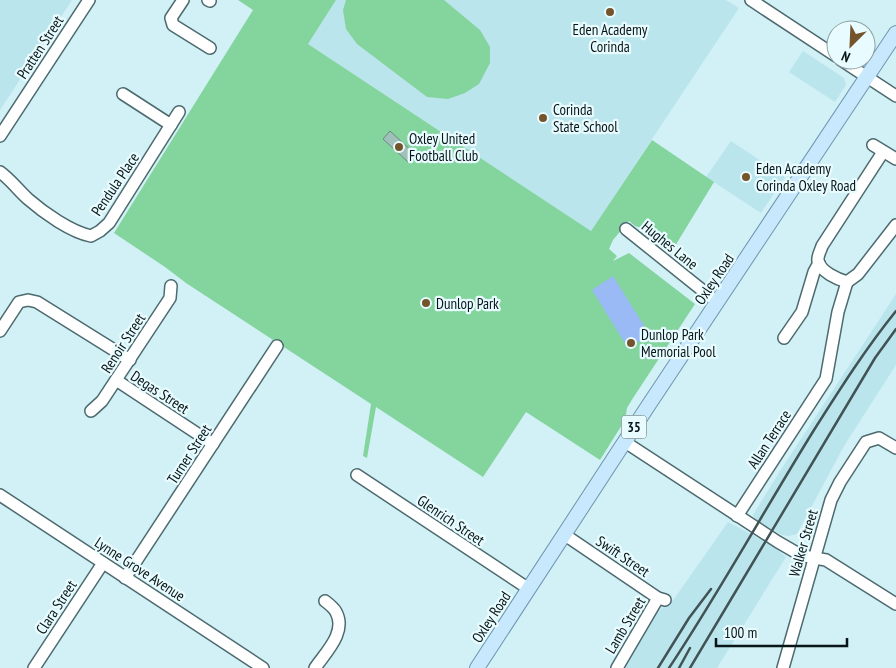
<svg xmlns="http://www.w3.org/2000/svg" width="896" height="668" font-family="'PT Sans Narrow',sans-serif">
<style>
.built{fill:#bbe5ec}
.green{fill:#84d49e}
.water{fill:#9abaf6}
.building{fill:#a1c0b9;stroke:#6d8a84}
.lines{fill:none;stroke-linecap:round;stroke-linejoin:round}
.minor-casing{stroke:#4d6a6f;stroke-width:14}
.major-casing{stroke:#6d95ac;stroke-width:16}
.minor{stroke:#fff;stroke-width:11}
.major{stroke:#c8e9fd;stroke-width:14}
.rail{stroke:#415355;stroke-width:2.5}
.poi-dot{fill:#74542a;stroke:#e8fcff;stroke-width:2}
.labels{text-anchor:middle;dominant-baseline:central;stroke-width:4.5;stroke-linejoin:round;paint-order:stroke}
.shield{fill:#e8fcff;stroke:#4c5a5d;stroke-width:1}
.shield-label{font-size:14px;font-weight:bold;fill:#091517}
.poi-label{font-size:15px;fill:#091517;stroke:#e8fcff;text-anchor:start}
.street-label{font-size:15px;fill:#091517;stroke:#e8fcff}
</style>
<rect width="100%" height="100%" fill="#d1f1f6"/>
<g class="built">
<polygon points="0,0 72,0 0,110"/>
<polygon points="336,0 726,0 739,8 591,231 308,44"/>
<polygon points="803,51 844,78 846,85 835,102 789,72"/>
<polygon points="731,141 785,177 761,213 706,177"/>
<polygon points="896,294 896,365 844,446 797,534 789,536 782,535 755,519 753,515 780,471"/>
<polygon points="728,522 772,545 786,557 717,668 625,668 657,612 674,599"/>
</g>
<g class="green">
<polygon points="238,0 336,0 308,44 591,231 652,140 714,182 672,251 645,229 635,226 629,221 613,240 609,249 617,256 613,261 629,253 695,304 633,398 627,408 625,420 600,460 526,412 483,477 376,407 367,458 363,456 371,404 186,283 165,267 114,233 253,10"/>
<polygon points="346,0 444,0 480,30 490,47 490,63 479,84 465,93 448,99 427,97 357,44 346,29 343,10"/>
</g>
<polygon class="water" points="613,276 650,335 628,348 592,290"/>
<polygon class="building" points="390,131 415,154 408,162 383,139"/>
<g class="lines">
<g class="minor-casing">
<g id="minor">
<polyline points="183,0 171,18 173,25 210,48"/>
<polyline points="208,0 210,1"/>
<polyline points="751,0 836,56"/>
<polyline points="841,60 896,96"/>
<polyline points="123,94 171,125"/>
<polyline points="0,136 89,0"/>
<polyline points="873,145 896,159"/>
<path d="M883,152L822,246C821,250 817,256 818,261C821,272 837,279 847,282L858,274L896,225"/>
<path d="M0,172C11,180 18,190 28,199C44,213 71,232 91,236L100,231L109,223L179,112"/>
<polyline points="626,229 717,302"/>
<polyline points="0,331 19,302 28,300 37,302 130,360"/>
<polyline points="784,338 802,312 814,272 819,263"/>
<polyline points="116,380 213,444"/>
<polyline points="91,411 102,401 170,298 171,286"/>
<polyline points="625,442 778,542 797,553 809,557 826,560 896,604"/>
<polyline points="357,475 529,589"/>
<polyline points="0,495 263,668"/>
<polyline points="737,516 826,379 838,312 847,282"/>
<polyline points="565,535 658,598 665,600"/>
<polyline points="125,578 277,346"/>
<polyline points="34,668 103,563"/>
<path d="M315,668C326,652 347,632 336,612C334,608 329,604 325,601"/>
<polyline points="617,668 658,598"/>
<polyline points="783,668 831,500 840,482 866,442 879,438 896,448"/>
</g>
</g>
<g class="major-casing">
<polyline id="major" points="477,668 648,406 896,33"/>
</g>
<use href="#minor" class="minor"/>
<use href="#major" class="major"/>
<g class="rail">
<polyline points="658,668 689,618 711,589"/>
<path d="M669,668C720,591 765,509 814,430C840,389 866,348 896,311"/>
<polyline points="679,668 690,648"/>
<polyline points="690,668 875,358 896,329"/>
</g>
</g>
<g class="poi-dot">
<circle cx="610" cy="12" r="5"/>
<circle cx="543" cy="118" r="5"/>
<circle cx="399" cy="147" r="5"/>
<circle cx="746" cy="177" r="5"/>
<circle cx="426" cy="303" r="5"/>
<circle cx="631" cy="343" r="5"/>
</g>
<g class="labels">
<rect class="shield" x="621.5" y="415.5" width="25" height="23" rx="4"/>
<g class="shield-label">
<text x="634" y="427">35</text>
</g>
<g class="poi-label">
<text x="610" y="29" text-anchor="middle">Eden Academy<tspan x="610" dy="17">Corinda</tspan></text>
<text x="553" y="109">Corinda<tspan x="553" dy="17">State School</tspan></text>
<text x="409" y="138">Oxley United<tspan x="409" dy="17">Football Club</tspan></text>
<text x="756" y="168">Eden Academy<tspan x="756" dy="17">Corinda Oxley Road</tspan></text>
<text x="436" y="303">Dunlop Park</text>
<text x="641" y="334">Dunlop Park<tspan x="641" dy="17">Memorial Pool</tspan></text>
</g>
<g class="street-label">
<text transform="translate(40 47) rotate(-57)">Pratten Street</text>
<text transform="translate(115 184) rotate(-56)">Pendula Place</text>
<text transform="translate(670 245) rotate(39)">Hughes Lane</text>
<text transform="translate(714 279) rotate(-56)">Oxley Road</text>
<text transform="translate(123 343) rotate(-57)">Renoir Street</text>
<text transform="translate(160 392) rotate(33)">Degas Street</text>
<text transform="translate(769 439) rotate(-57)">Allan Terrace</text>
<text transform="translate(189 454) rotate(-57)">Turner Street</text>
<text transform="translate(451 520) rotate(34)">Glenrich Street</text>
<text transform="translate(803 543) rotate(-74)">Walker Street</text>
<text transform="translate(623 556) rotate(34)">Swift Street</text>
<text transform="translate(140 569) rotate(33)">Lynne Grove Avenue</text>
<text transform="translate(56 607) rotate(-57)">Clara Street</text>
<text transform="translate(491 617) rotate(-57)">Oxley Road</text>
<text transform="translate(625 625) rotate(-59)">Lamb Street</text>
</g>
</g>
<g transform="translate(851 45) rotate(204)"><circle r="24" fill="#e8fcff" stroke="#8fa0a2"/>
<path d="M0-4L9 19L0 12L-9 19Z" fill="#74542a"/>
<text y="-8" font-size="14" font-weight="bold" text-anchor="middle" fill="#091517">N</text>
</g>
<path d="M716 638v8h131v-8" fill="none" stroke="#091517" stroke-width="2.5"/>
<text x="724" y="638" font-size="15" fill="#091517" stroke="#e8fcff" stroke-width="4" paint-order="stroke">100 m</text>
</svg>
